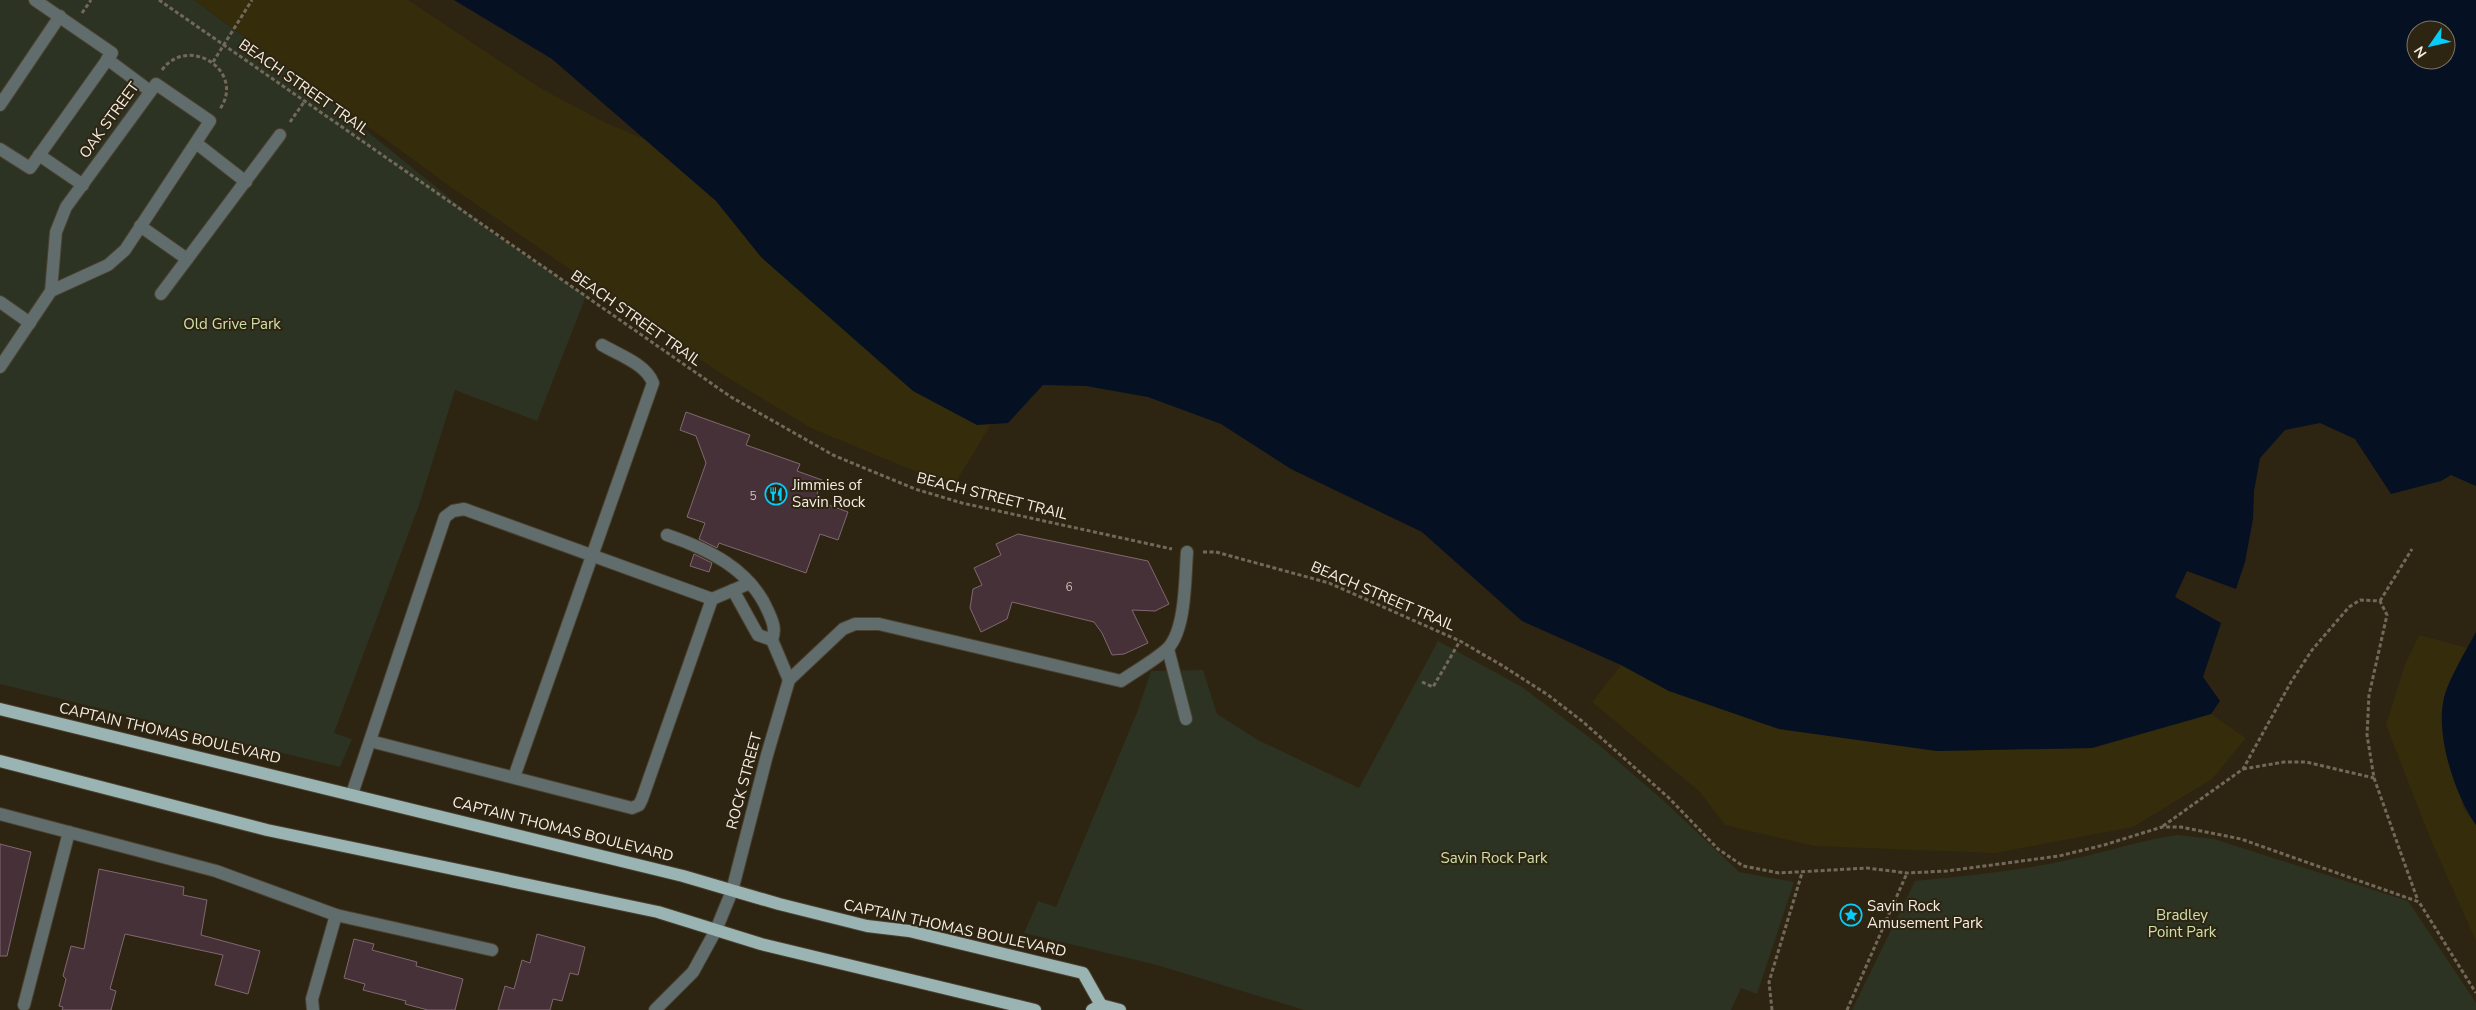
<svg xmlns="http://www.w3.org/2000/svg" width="2476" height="1010" font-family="'Nunito Sans',sans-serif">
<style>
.green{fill:#2d3322}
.sand{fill:#352c0b}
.water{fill:#051022;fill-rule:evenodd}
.building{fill:#473139;stroke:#806870}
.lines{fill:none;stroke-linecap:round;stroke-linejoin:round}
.minor-casing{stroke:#4a402f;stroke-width:14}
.major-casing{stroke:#4a402f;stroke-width:14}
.path{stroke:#72695a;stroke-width:3;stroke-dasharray:4 2.5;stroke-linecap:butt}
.minor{stroke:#606d6c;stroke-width:12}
.major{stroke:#9ab4b3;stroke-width:12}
.labels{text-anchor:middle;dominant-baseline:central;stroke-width:4;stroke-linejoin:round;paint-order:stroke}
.number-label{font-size:12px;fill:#cabfb8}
.street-label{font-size:15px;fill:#f5eee3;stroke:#2e2412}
.park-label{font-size:15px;fill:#cde0ab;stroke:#2e2412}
.poi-label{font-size:15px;fill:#f5eee3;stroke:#2e2412;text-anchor:start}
</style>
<rect width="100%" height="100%" fill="#2e2412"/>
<g class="green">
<polygon points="0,0 194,0 310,85 494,234 586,296 537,421 455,390 419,505 334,733 352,739 340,767 0,684"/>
<polygon points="1438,641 1522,687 1598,744 1665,802 1739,872 1794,882 1757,994 1741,988 1731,1010 1304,1010 1157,965 1024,933 1038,901 1056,907 1138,710 1151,671 1203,670 1217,714 1258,740 1359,788"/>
<path d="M2177,835L2214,839L2408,901L2476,1003V1010H1852L1915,881C1968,876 2020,871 2072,859C2107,852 2141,840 2177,835Z"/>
</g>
<g class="sand">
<polygon points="194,0 408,0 540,88 606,123 682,155 841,327 882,363 901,376 999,411 953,487 811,428 720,373 448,185"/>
<polygon points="2419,635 2468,648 2444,697 2463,808 2476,825 2476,941 2431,840 2386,725 2404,667"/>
<polygon points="1621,665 1669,691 1779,729 1937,751 2091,748 2211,714 2246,738 2212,779 2133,827 1995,853 1814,846 1725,825 1700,792 1592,702"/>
</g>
<g class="water">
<path d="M454,0H2476V486L2451,475L2441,481L2391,494L2355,439L2320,423L2285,430L2260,458L2254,491L2253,519L2245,562L2236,589L2187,571L2175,597L2221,623L2203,677L2220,701L2211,714L2092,748L1937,751L1779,729L1669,691L1621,665L1522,621L1422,532L1291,469L1221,424L1148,397L1086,386L1043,385L1008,423L977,425L913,391L761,257L716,201L552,59ZM2416,30H2446V60H2416Z"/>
<path d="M2476,632V825C2455,796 2435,734 2444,698C2448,680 2467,649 2476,632Z"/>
</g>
<g class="building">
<polygon points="686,412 750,435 746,445 800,464 797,471 822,480 815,500 848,512 838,540 820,534 806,573 719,543 717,548 699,539 705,523 687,517 706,463 696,436 680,430"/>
<polygon points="1018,534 1148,561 1169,604 1155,611 1132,610 1148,643 1124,654 1112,655 1102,633 1094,622 1012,602 1007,619 981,632 970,608 973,589 982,585 974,568 1001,555 996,544"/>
<polygon points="694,554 712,563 709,572 690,566"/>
<polygon points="0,844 31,852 7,956 0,956"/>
<polygon points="99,869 184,887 183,895 207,900 201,935 260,951 248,994 215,985 223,955 125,934 110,989 116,991 111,1010 62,1010 63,1007 59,1006 66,979 63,976 71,946 84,949"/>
<polygon points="537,934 585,947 578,975 570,973 562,1001 553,999 550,1010 498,1010 505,986 514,989 522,960 530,963"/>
<polygon points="354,939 374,944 372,950 417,962 416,966 463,979 455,1010 428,1010 405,1004 406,1001 363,990 365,984 344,978"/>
</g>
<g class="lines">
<g class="minor-casing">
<g id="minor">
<polyline points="107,59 150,91"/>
<polyline points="0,105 60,16"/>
<polyline points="196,143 246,182"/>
<polyline points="0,149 30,168 112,53 35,0"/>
<polyline points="39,155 83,185"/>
<polyline points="140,226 187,259"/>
<polyline points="161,294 280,135"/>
<polyline points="0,302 30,323"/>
<polyline points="0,367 51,291 56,232 66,207 156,84 210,121 125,250 108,265 51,291"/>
<path d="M667,535C708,549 750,569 768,611C773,622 776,629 772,640L758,635L733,590"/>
<polyline points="772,640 789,680"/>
<polyline points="1168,649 1186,719"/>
<polyline points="370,741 632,808 639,805 642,799 712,599"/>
<path d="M514,777L653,383C646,364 619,355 602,345"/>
<polyline points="352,794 445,517 453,511 464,509 712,599 750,583"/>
<polyline points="0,814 216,871 336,915 492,950"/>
<polyline points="24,1005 69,832"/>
<polyline points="313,1010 312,999 336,915"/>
<path d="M655,1010L693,972L716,930L732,891L767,755L789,680L843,629L855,624H879L1121,681C1134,672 1160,657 1169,647C1186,627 1185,577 1187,552"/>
</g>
</g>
<g class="major-casing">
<g id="major">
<polyline points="0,709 683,876 779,904 867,926 909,931 1083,973 1101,1005"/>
<polyline points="0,761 267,830 658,912 761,944 1035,1010"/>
<polyline points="1092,1010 1101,1005 1120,1010"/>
</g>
</g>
<g class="path">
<polyline points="159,0 731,397 833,455 915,489 962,503 1172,549"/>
<polyline points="82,13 91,0"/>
<polyline points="213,62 252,0"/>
<path d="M162,70C188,34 246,71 220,109"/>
<polyline points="290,122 304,102"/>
<polyline points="1203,552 1216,552 1329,583 1460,641 1503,666 1548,695 1582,721 1669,798 1718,849 1743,866 1779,873 1867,868 1907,873 1947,871 2059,856 2104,845 2162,827 2181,827 2241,839 2419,902 2476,993"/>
<polyline points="2380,601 2412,549"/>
<polyline points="1422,682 1433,687 1460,641"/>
<polyline points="2243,769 2284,762 2306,762 2374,778"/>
<polyline points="2163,826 2243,769 2291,682 2312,650 2349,607 2360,600 2380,601 2387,615 2369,695 2367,735 2374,778 2418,901"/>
<polyline points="1772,1010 1769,982 1802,873"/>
<polyline points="1847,1010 1907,873"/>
</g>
<use href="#minor" class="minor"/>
<use href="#major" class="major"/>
</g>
<defs>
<g id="restaurant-ring" transform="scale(1.125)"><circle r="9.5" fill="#2e2412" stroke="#07cbf9" stroke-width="1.5"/><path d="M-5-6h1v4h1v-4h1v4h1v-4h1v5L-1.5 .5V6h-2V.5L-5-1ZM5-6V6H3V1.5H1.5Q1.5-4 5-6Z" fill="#07cbf9"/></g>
<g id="sight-ring" transform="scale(1.125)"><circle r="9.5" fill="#2e2412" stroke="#07cbf9" stroke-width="1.5"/><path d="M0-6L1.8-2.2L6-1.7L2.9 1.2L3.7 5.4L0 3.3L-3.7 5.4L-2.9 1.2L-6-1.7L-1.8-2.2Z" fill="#07cbf9"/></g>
</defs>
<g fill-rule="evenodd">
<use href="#restaurant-ring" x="776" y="494"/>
<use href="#sight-ring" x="1851" y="915"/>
</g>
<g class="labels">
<g class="number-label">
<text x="753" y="496">5</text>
<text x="1069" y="587">6</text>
</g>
<g class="street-label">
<text transform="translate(304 87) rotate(35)">BEACH STREET TRAIL</text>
<text transform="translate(109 120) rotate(-54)">OAK STREET</text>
<text transform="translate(636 318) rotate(35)">BEACH STREET TRAIL</text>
<text transform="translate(992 496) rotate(14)">BEACH STREET TRAIL</text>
<text transform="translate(1383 596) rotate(23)">BEACH STREET TRAIL</text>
<text transform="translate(170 733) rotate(13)">CAPTAIN THOMAS BOULEVARD</text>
<text transform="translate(744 781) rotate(-75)">ROCK STREET</text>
<text transform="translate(563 829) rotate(14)">CAPTAIN THOMAS BOULEVARD</text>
<text transform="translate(955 928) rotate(12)">CAPTAIN THOMAS BOULEVARD</text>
</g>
<g class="park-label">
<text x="232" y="324">Old Grive Park</text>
<text x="1494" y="858">Savin Rock Park</text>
<text x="2182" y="915">Bradley<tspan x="2182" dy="17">Point Park</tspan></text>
</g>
<g class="poi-label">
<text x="792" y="485">Jimmies of<tspan x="792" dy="17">Savin Rock</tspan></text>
<text x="1867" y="906">Savin Rock<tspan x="1867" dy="17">Amusement Park</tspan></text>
</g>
</g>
<g transform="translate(2431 45) rotate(236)"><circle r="24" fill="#2e2412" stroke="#7e7566"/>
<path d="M0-4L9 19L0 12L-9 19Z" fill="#07cbf9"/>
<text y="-8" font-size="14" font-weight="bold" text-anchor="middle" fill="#f5eee3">N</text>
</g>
</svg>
